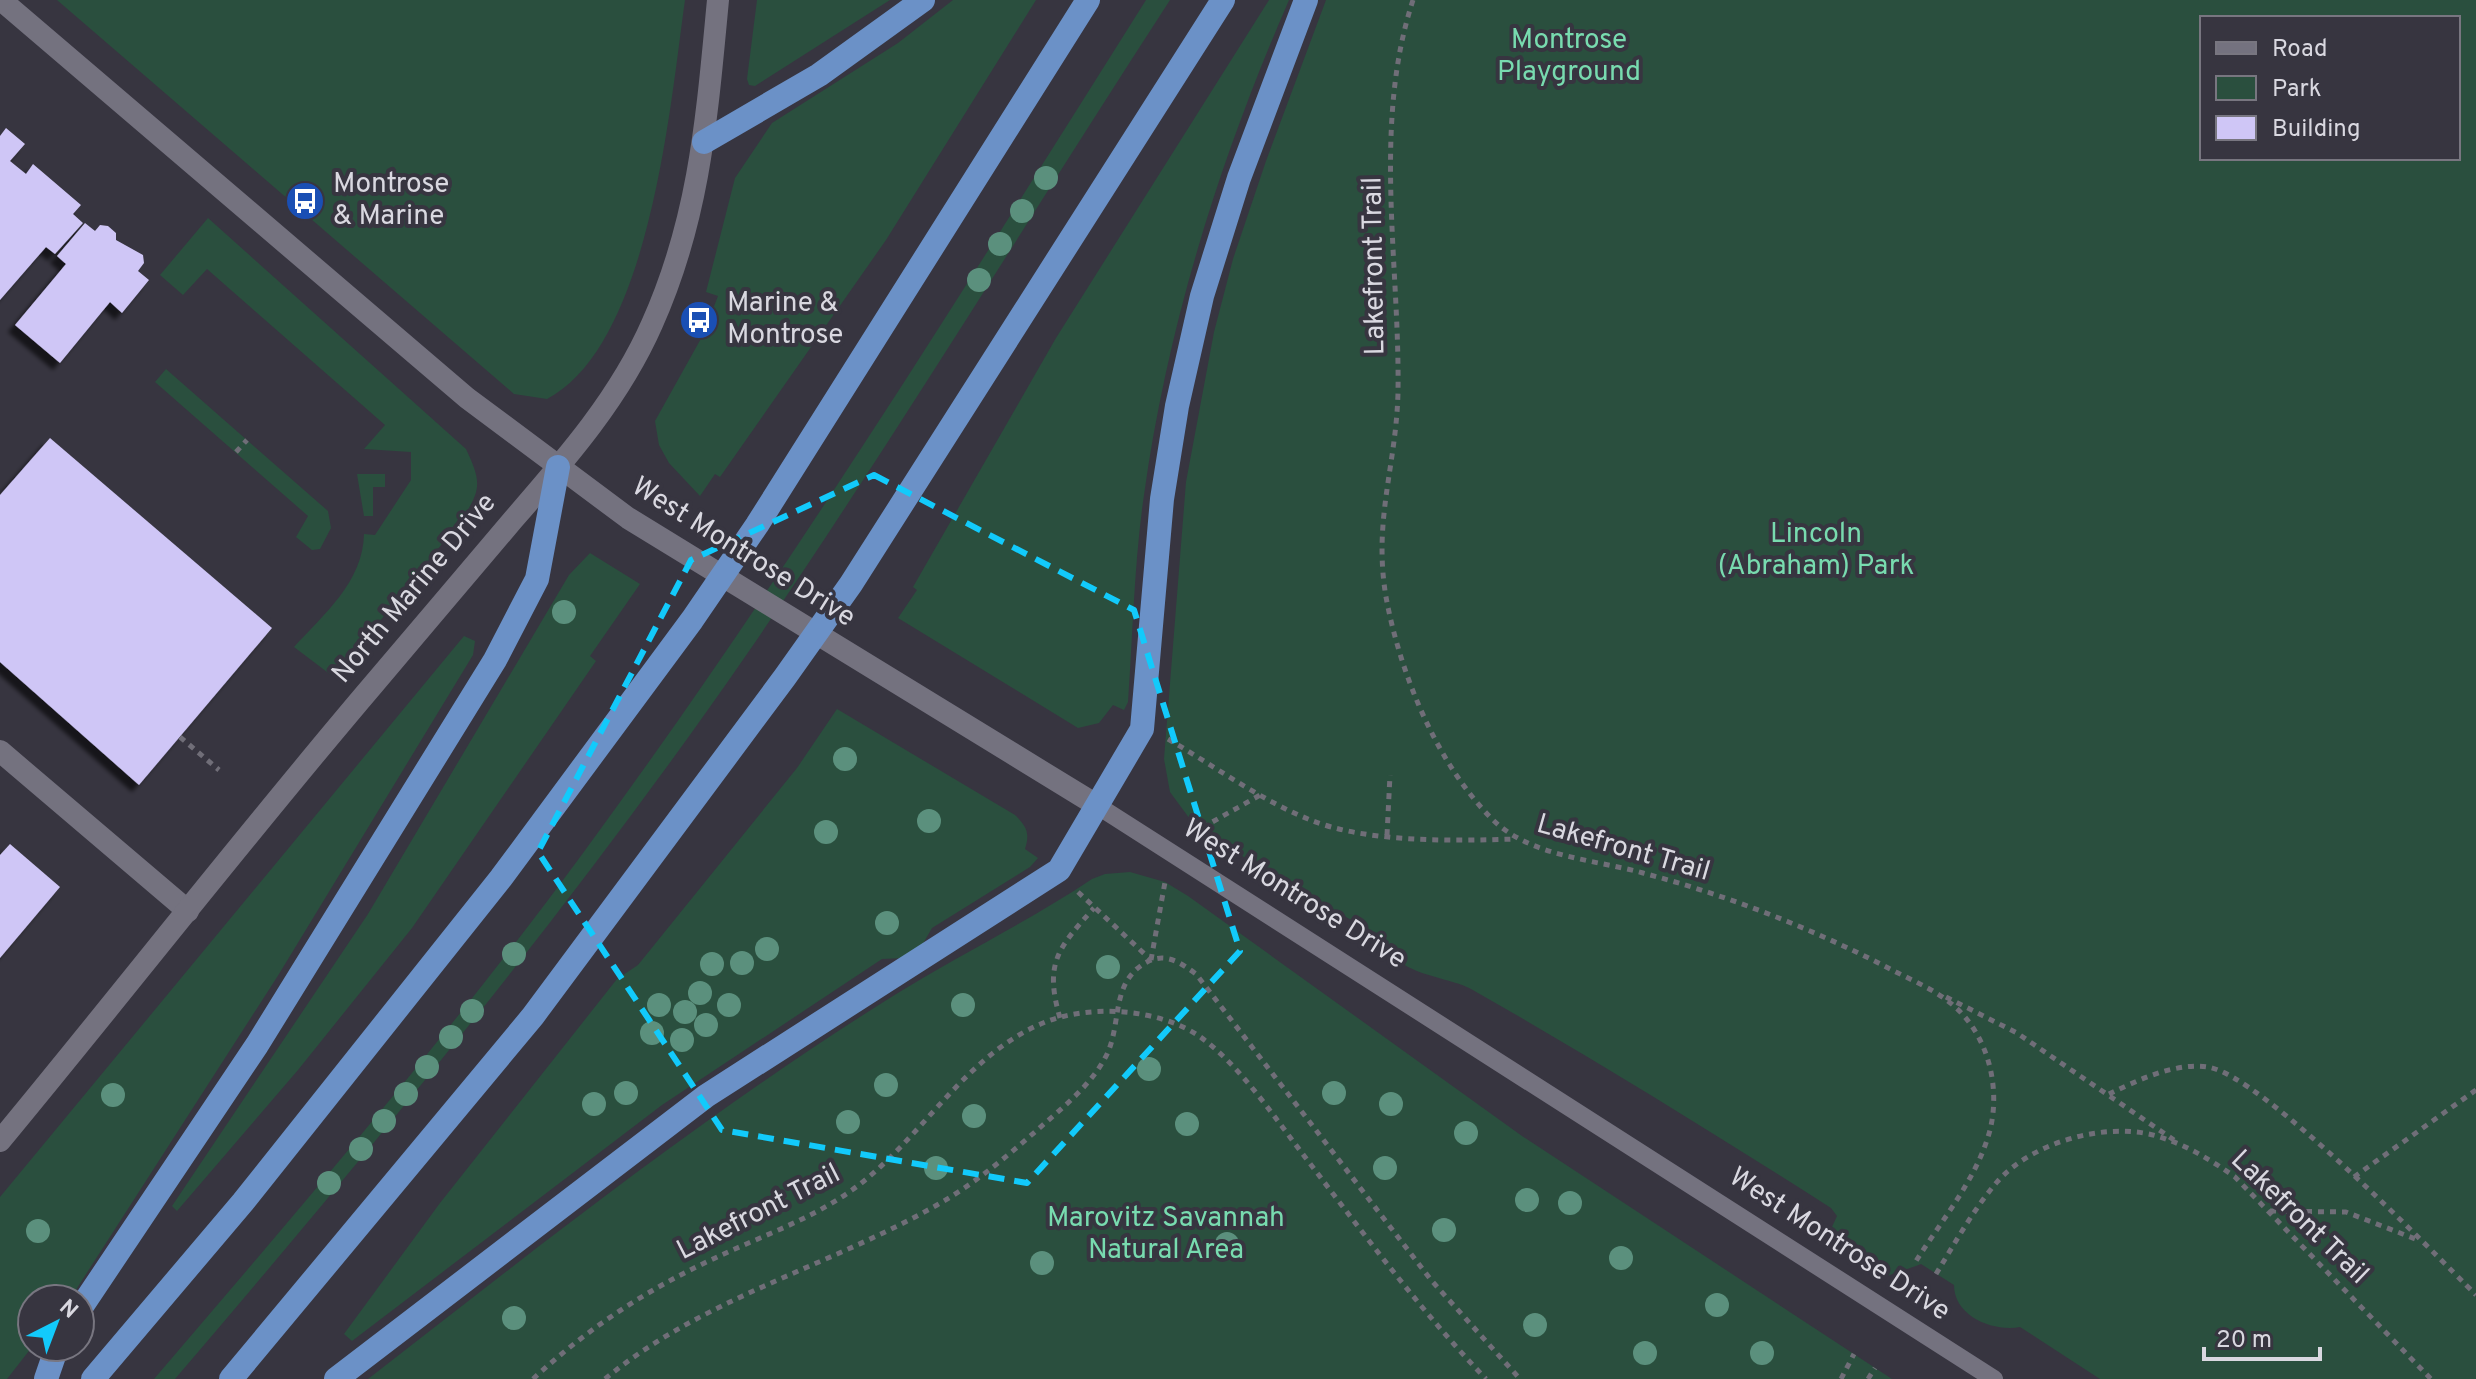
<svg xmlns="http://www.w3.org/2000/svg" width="2476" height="1379" font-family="Overpass,sans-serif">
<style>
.green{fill:#2a4f3e;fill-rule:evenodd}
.building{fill:#cfc6f6;filter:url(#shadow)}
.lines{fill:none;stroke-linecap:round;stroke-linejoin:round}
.path{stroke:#706e78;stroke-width:5;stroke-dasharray:6 6;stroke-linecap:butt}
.service{stroke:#74727f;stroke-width:18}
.minor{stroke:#74727f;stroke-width:22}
.tertiary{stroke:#74727f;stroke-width:22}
.secondary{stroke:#74727f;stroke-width:22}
.motorway{stroke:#6b91c7;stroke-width:24}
.tree{fill:#5b907d}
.marked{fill:none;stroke:#12cafb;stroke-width:6;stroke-dasharray:16 10;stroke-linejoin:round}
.labels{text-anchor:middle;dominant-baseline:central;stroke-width:8;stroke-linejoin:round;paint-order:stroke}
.park-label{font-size:28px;fill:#78dbaf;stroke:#373540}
.poi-label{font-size:28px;fill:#d9d8e0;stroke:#373540;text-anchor:start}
.street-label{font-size:28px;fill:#d9d8e0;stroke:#373540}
</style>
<defs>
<filter id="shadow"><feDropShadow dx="-7" dy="7" stdDeviation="2" flood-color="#0009"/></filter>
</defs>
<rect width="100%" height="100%" fill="#373540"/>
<g class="green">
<path d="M57,0H685C670,106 650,345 547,399L514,394Z"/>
<polygon points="757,0 890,0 755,86 749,85 747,79"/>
<polygon points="953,0 1036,0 886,240 720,477 715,474 700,496 669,463 659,445 655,421 703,335 718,296 706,292 735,178 772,123 898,43"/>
<path d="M1146,0H1170C1029,217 894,440 747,654C572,907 375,1145 175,1379H154C302,1206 451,1033 586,849C787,575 965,287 1146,0Z"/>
<path d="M1269,0H1289C1220,159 1168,323 1144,495C1134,563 1133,633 1128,702L1124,710L1113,705L1099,723L1078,728L898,618L917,590L913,587L1056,338Z"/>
<path d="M1326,0H2476V1379H2100L2020,1327C1994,1332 1954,1317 1954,1285L1921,1264C1907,1270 1893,1272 1880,1280C1863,1273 1856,1260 1840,1252L1838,1239L1831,1229L1837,1216L1831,1208C1712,1132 1593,1058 1471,989C1448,976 1392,975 1387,941L1198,830L1170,792L1164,759L1186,482L1214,332L1233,259L1266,161ZM2202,18H2458V158H2202Z"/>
<path d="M208,218L466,449C481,481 482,489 462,519L339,672L331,675L294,647C324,614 363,582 364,534L375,535L411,480V452L364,449L385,425L207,269L183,295L160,275Z"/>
<polygon points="166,369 328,511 331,528 320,549 312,550 296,537 308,516 155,382"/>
<polygon points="357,474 385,474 385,487 373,487 373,516 364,516"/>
<polygon points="590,553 640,584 590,656 596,661 412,928 298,1070 177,1211 172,1206 368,914 569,575"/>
<polygon points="464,636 475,641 473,655 279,974 70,1299 32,1299 32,1347 7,1379 0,1379 0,1197"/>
<path d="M837,709L1015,815C1027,827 1030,833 1025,849L1038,858L1030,867L932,928L921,947L904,958L882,959L662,1105L352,1341L344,1334L440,1203L617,979L638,965L797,768Z"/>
<path d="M1130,872L1165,882L1188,896L1522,1136L1892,1379H368C539,1246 709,1111 893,996C958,955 1028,922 1092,879L1105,874Z"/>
</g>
<g class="building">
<polygon points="6,128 25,144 10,161 26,174 33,164 81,205 73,214 83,223 55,254 46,247 0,300 0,136"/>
<polygon points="85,223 95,231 100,225 108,226 116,233 116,240 143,255 144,263 138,271 149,280 122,313 110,302 60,363 15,325 66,264 57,256"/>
<polygon points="50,438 272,628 139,785 0,662 0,495"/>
<polygon points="10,844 60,887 0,958 0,855"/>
</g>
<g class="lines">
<g class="path">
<path d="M1413,0C1372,125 1400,264 1398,393C1396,467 1373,520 1386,597C1400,673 1436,762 1491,818C1529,857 1593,859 1643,873C1730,896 1816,930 1896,972C1920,984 1946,995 1964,1016C1993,1049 2001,1100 1987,1140C1973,1183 1940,1223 1916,1261"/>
<polyline points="236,452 247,440"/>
<polyline points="180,737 219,770"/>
<path d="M1168,739C1214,766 1259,799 1308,819C1365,843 1453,841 1515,839"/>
<polyline points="1387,835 1390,775"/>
<polyline points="1194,836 1198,830 1262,794"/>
<polyline points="1078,892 1150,959"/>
<polyline points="1151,960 1165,882"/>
<polyline points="1946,997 2017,1033 2174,1140"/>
<path d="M1060,1018C1044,963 1058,948 1094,908"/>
<path d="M2109,1094C2138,1080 2176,1062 2208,1067C2262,1076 2430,1249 2476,1295"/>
<polyline points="2354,1177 2476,1090"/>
<polyline points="2270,1211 2346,1212 2418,1240"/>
<path d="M1936,1274C1955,1243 1973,1210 1997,1182C2032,1142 2108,1120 2160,1137C2188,1146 2211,1160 2235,1177L2431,1379"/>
<path d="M533,1379C587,1329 646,1290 713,1259C759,1237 810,1220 852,1190C920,1142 963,1056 1043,1023C1089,1004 1157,1008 1199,1036C1239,1064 1275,1118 1305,1157C1363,1233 1420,1310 1486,1379"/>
<path d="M605,1379C701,1299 830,1266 937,1205C976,1183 1011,1153 1044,1124C1066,1105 1091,1084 1105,1058C1123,1026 1109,982 1147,962C1166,952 1181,963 1196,974L1431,1280L1520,1379"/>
<polyline points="1841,1379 1854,1354"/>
<polyline points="1868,1379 1875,1368"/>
</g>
<polyline class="service" points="1098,806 1994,1379"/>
<polyline class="minor" points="0,751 188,911"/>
<path class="tertiary" d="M0,1141C125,990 246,834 373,685C419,630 466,576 512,521C565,460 619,399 652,324C700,217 707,115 718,0"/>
<polyline class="secondary" points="1,0 467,398 628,518 1098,806"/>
<g class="motorway">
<polyline points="704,142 819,75 923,0"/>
<polyline points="80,1309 257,1045 495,660 537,579 558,467"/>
<polyline points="46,1379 57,1347"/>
<polyline points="93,1379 243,1202 501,878 692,620 757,525 1088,0"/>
<polyline points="231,1379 533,1016 785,677 851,584 1223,0"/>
<polyline points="336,1379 706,1096 1059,870 1142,729 1162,499 1177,406 1202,296 1239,178 1306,0"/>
</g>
</g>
<g class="tree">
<circle cx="1046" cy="178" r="12"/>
<circle cx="1022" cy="211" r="12"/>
<circle cx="1000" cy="244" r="12"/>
<circle cx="979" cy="280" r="12"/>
<circle cx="564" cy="612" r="12"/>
<circle cx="845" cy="759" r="12"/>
<circle cx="929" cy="821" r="12"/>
<circle cx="826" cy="832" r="12"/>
<circle cx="887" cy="923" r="12"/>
<circle cx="767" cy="949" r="12"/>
<circle cx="514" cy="954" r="12"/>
<circle cx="742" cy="963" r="12"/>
<circle cx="712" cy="964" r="12"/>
<circle cx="1108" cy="967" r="12"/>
<circle cx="700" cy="993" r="12"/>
<circle cx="659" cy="1005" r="12"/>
<circle cx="729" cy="1005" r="12"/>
<circle cx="963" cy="1005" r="12"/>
<circle cx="472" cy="1011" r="12"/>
<circle cx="685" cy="1012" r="12"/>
<circle cx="706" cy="1025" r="12"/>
<circle cx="652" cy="1033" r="12"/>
<circle cx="451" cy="1037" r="12"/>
<circle cx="682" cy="1040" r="12"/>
<circle cx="427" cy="1067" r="12"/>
<circle cx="1149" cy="1069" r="12"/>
<circle cx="886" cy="1085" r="12"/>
<circle cx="626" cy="1093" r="12"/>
<circle cx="1334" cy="1093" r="12"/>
<circle cx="406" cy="1094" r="12"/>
<circle cx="113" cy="1095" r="12"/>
<circle cx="594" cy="1104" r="12"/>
<circle cx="1391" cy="1104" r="12"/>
<circle cx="974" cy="1116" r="12"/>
<circle cx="384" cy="1121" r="12"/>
<circle cx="848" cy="1122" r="12"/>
<circle cx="1187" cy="1124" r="12"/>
<circle cx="1466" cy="1133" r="12"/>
<circle cx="361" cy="1149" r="12"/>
<circle cx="936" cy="1168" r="12"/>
<circle cx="1385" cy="1168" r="12"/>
<circle cx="329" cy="1183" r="12"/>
<circle cx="1527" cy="1200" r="12"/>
<circle cx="1570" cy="1203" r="12"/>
<circle cx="1444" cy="1230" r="12"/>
<circle cx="38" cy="1231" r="12"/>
<circle cx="1227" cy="1244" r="12"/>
<circle cx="1621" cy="1258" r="12"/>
<circle cx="1042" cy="1263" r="12"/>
<circle cx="1717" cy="1305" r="12"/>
<circle cx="514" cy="1318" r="12"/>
<circle cx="1535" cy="1325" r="12"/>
<circle cx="1645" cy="1353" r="12"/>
<circle cx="1762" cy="1353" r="12"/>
</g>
<path class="marked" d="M874,475L1134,610L1240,951L1027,1183L722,1130L538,852L691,560Z"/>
<defs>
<g id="bus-disc" transform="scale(2)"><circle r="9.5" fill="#1a4fb4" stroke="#373540"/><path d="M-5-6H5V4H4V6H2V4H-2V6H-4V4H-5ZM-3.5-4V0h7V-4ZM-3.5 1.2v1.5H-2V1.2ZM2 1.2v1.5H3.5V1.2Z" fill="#fff"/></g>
</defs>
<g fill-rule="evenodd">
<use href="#bus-disc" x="305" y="201"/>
<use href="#bus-disc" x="699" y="320"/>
</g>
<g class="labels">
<g class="park-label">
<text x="1569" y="41">Montrose<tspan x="1569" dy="32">Playground</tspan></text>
<text x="1816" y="535">Lincoln<tspan x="1816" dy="32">(Abraham) Park</tspan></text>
<text x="1166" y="1219">Marovitz Savannah<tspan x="1166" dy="32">Natural Area</tspan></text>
</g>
<g class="poi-label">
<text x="333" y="185">Montrose<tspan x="333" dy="32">&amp; Marine</tspan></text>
<text x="727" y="304">Marine &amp;<tspan x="727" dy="32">Montrose</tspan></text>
</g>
<g class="street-label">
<text transform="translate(1375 266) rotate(-91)">Lakefront Trail</text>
<text transform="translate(743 553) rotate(32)">West Montrose Drive</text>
<text transform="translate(415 589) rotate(-50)">North Marine Drive</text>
<text transform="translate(1623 849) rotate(16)">Lakefront Trail</text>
<text transform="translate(1294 895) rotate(32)">West Montrose Drive</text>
<text transform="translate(759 1213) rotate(-27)">Lakefront Trail</text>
<text transform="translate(2299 1218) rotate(44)">Lakefront Trail</text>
<text transform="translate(1839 1245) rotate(33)">West Montrose Drive</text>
</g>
</g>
<rect x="2200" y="16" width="260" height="144" fill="#373540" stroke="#787680" stroke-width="2"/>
<rect x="2216" y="42" width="40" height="12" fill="#74727f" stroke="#787680" stroke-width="2"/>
<text x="2272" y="56" font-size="24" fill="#d9d8e0">Road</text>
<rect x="2216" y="76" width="40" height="24" fill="#2a4f3e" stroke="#787680" stroke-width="2"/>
<text x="2272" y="96" font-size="24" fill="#d9d8e0">Park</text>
<rect x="2216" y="116" width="40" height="24" fill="#cfc6f6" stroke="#787680" stroke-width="2"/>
<text x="2272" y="136" font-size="24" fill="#d9d8e0">Building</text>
<g transform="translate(56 1323) rotate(42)"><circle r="38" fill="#373540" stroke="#787680" stroke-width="2"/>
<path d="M0-6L14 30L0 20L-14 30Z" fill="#12cafb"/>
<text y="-12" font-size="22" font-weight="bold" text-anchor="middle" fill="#d9d8e0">N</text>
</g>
<path d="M2204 1347v12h116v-12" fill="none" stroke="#d9d8e0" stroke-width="4"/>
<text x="2216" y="1347" font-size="24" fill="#d9d8e0" stroke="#373540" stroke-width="6" paint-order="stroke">20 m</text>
</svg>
